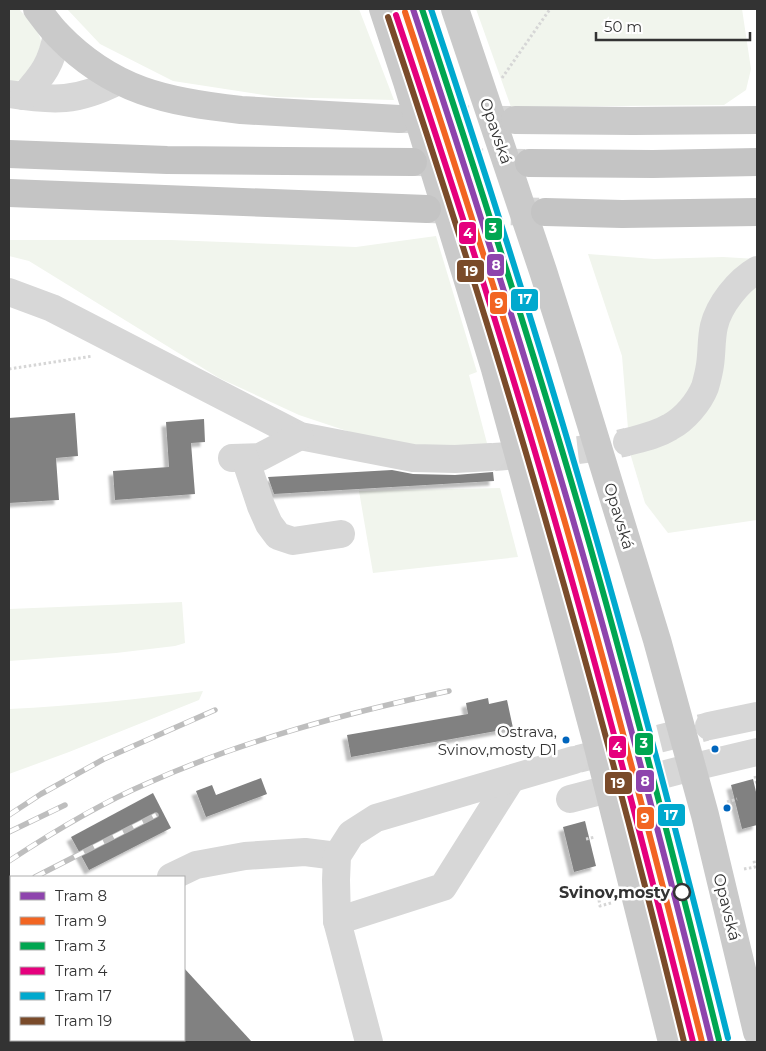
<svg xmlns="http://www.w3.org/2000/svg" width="766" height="1051" font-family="Montserrat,sans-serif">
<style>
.green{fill:#f1f5ed}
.building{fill:#818181;filter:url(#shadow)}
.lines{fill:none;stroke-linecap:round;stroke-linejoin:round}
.minor-tunnel{stroke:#d6d6d6;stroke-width:28;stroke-dasharray:28 14;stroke-linecap:butt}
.major-tunnel{stroke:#d6d6d6;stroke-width:28;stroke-dasharray:28 14;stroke-linecap:butt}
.highway-tunnel{stroke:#d6d6d6;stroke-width:28;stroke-dasharray:28 14;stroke-linecap:butt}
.path{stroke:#d6d6d6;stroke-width:3;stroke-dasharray:2.5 2.5;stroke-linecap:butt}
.minor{stroke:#d7d7d7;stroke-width:28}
.major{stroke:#cacaca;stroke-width:28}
.highway{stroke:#c4c4c4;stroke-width:28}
.rail-casing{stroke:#bebebe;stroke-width:5.5}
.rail{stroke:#fff;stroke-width:4;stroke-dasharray:11;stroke-linecap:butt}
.tram-1-casing{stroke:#fff;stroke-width:10}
.tram-2-casing{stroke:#fff;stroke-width:10}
.tram-3-casing{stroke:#fff;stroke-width:10}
.tram-4-casing{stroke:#fff;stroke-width:10}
.tram-5-casing{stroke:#fff;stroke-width:10}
.tram-6-casing{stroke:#fff;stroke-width:10}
.tram-1{stroke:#8e44ad;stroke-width:6}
.tram-2{stroke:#f26522;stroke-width:6}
.tram-3{stroke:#00a651;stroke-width:6}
.tram-4{stroke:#e5007d;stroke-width:6}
.tram-5{stroke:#00a9ce;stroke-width:6}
.tram-6{stroke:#7a4b2a;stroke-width:6}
.bus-dot{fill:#0065bd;stroke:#fff;stroke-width:2}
.stop-dot{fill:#fff;stroke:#333;stroke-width:2.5}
.labels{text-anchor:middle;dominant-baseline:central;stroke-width:5;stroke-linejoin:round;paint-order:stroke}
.bus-label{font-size:15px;fill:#333;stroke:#fff;text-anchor:end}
.street-label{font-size:16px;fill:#333;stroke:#fff}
.stop-label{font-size:16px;font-weight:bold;fill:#333;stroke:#fff;text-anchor:end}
.line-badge{stroke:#fff;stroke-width:2}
.badge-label{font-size:14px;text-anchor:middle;font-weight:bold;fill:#fff}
</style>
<defs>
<filter id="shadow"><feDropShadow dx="-4.5" dy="4.5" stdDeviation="1" flood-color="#0004"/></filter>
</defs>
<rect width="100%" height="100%" fill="#fff"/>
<g class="green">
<path d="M9,9H19C28,20 45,35 41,50C39,56 34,63 31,68C24,78 21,81 9,83Z"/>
<polygon points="67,9 359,9 394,100 277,97 173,81 100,44"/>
<polygon points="476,9 742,9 751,69 746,90 724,105 511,107"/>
<polygon points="436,236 477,372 469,375 488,447 426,448 362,436 299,415 219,378 29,261 9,256 9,240 171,240 356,247"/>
<polygon points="588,254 654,259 723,257 757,259 757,520 668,533 645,503 630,453 622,356"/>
<polygon points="500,488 518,557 373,573 359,491"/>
<polygon points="182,602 185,643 175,646 116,653 9,661 9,609"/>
<path d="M203,691L199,700L69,752L9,774V709C74,706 139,699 203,691Z"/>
</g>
<g class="building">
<polygon points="75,413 78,456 56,458 59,500 9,503 9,418"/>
<polygon points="204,419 205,442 191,443 195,494 115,500 113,471 169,467 166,422"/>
<polygon points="392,470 413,474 455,475 493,472 494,481 274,494 268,477"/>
<polygon points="488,698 489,704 507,700 513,728 351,757 347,735 468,714 466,703"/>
<polygon points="261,778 267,794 206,817 196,791 212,785 216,795"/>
<polygon points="753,779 757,796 757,825 742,829 731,785"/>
<polygon points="153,793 171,828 89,870 71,837"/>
<polygon points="585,821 596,866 574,872 563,827"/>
<polygon points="184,968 252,1042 184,1042"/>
</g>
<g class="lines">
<g class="minor-tunnel">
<path d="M494,457C539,453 583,452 627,442"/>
<polyline points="578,759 706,727"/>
</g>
<polyline class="major-tunnel" points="399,119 515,120"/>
<g class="highway-tunnel">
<polyline points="413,162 529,163"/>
<polyline points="427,209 545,212"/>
</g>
<g class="path">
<polyline points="502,78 550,9"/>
<polyline points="9,369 93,356"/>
<polyline points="755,776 757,786"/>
<polyline points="727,802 737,799"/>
<polyline points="586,839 595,837"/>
<polyline points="744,869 755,867 754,860"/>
<polyline points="599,900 600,906 611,903"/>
</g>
<g class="minor">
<path d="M9,94C54,101 77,102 118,81"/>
<path d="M24,96C43,75 52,63 57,34"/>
<polyline points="9,292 52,308 300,436 413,458 455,459 491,457"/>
<path d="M627,442C642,438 657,435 670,427C685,419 699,402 705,387C707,380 709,372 710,365C712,352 711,339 714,326C719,305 738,281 757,270"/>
<polyline points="232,458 260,457 300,436"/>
<polyline points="245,458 261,506 269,524 278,536 293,541 341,534"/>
<polyline points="709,726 757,716"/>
<polyline points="570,799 681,770 757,752"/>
<polyline points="171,877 196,865 245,856 305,852 337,856"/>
<polyline points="337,921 443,887 511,779"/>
<polyline points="9,962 11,959"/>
<polyline points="369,1042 337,921 336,880 337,856 351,834 376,818 574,760"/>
</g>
<g class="major">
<path d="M37,9C44,18 50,27 58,35C112,91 167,102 241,110L399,119"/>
<polyline points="383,9 407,82 495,369 569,639 598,747 672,1042"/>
<polyline points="455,9 543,271 569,353 657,640 705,815 757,1032"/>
<polyline points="515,120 633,121 757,120"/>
</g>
<g class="highway">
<polyline points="9,154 167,160 413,162"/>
<polyline points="529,163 653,164 757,162"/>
<polyline points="9,193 427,209"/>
<polyline points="545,212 622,214 757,212"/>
</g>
<g class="rail-casing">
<g id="rail">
<polyline points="9,815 41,794 104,759 215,710"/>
<polyline points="9,832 65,805"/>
<path d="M9,861C53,832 99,804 148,783C244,740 347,713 449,691"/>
<polyline points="35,877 156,815"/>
<polyline points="9,889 11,888"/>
</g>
</g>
<use href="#rail" class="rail"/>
<g class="tram-1-casing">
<path id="tram-1" d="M413,9C469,178 523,348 573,520C623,693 668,867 711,1042"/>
</g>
<g class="tram-2-casing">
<path id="tram-2" d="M405,12C461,182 516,353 566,526C615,697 659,869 702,1042"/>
</g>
<g class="tram-3-casing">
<path id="tram-3" d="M422,9C478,178 532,347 582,518C632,691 676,865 719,1040"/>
</g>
<g class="tram-4-casing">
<path id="tram-4" d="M396,15C453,185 508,355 557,528C606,698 650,870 693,1042"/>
</g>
<g class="tram-5-casing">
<path id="tram-5" d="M431,9C487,177 541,347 590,517C640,690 685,864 728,1038"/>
</g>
<g class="tram-6-casing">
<path id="tram-6" d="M388,17C445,187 499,357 548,529C597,699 642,870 684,1042"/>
</g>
<use href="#tram-1" class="tram-1"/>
<use href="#tram-2" class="tram-2"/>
<use href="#tram-3" class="tram-3"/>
<use href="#tram-4" class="tram-4"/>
<use href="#tram-5" class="tram-5"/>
<use href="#tram-6" class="tram-6"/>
</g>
<g class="bus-dot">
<circle cx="566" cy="740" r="4.5"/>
<circle cx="715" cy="749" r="4.5"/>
<circle cx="727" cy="808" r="4.5"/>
</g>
<circle class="stop-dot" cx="682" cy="892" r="8"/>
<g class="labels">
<g class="bus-label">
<text x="557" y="731">Ostrava,<tspan x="557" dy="18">Svinov,mosty D1</tspan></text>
</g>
<g class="street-label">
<text transform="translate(496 131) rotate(71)">Opavská</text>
<text transform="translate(619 516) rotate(73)">Opavská</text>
<text transform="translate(727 907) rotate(76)">Opavská</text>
</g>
<g class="stop-label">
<text x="670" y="892">Svinov,mosty</text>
</g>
</g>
<g class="line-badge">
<rect x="484" y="217" width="19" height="24" rx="5" fill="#00a651"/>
<rect x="458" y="221" width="19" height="24" rx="5" fill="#e5007d"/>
<rect x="486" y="253" width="19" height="24" rx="5" fill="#8e44ad"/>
<rect x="456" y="259" width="29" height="24" rx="5" fill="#7a4b2a"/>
<rect x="510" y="288" width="29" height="24" rx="5" fill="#00a9ce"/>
<rect x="489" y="291" width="19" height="24" rx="5" fill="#f26522"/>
<rect x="634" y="732" width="20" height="24" rx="5" fill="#00a651"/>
<rect x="608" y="735" width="19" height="24" rx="5" fill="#e5007d"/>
<rect x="635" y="769" width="20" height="24" rx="5" fill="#8e44ad"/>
<rect x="604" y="771" width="29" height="24" rx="5" fill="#7a4b2a"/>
<rect x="657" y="803" width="29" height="24" rx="5" fill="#00a9ce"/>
<rect x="636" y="806" width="19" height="24" rx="5" fill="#f26522"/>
</g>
<g class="badge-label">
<text x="493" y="233">3</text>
<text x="468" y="238">4</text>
<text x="496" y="270">8</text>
<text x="471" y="276">19</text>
<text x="525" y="304">17</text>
<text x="499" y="308">9</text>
<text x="644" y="748">3</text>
<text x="617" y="752">4</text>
<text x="645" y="786">8</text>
<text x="618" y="788">19</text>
<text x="671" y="820">17</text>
<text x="645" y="823">9</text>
</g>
<rect width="766" height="1051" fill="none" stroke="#333333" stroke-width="20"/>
<rect x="10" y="876" width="175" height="165" fill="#ffffff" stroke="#adadad"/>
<rect x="20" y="892" width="25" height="8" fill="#8e44ad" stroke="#adadad"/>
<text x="55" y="901" font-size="15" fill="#333333">Tram 8</text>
<rect x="20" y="917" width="25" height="8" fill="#f26522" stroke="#adadad"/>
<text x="55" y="926" font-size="15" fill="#333333">Tram 9</text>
<rect x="20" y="942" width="25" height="8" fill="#00a651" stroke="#adadad"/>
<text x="55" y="951" font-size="15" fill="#333333">Tram 3</text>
<rect x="20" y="967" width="25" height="8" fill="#e5007d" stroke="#adadad"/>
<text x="55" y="976" font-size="15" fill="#333333">Tram 4</text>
<rect x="20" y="992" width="25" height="8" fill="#00a9ce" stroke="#adadad"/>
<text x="55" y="1001" font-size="15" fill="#333333">Tram 17</text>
<rect x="20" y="1017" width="25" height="8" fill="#7a4b2a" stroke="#adadad"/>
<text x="55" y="1026" font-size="15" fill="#333333">Tram 19</text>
<path d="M596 32v8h154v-8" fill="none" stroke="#333333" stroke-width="2.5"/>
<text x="604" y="32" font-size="15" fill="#333333" stroke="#ffffff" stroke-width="4" paint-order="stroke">50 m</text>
</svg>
